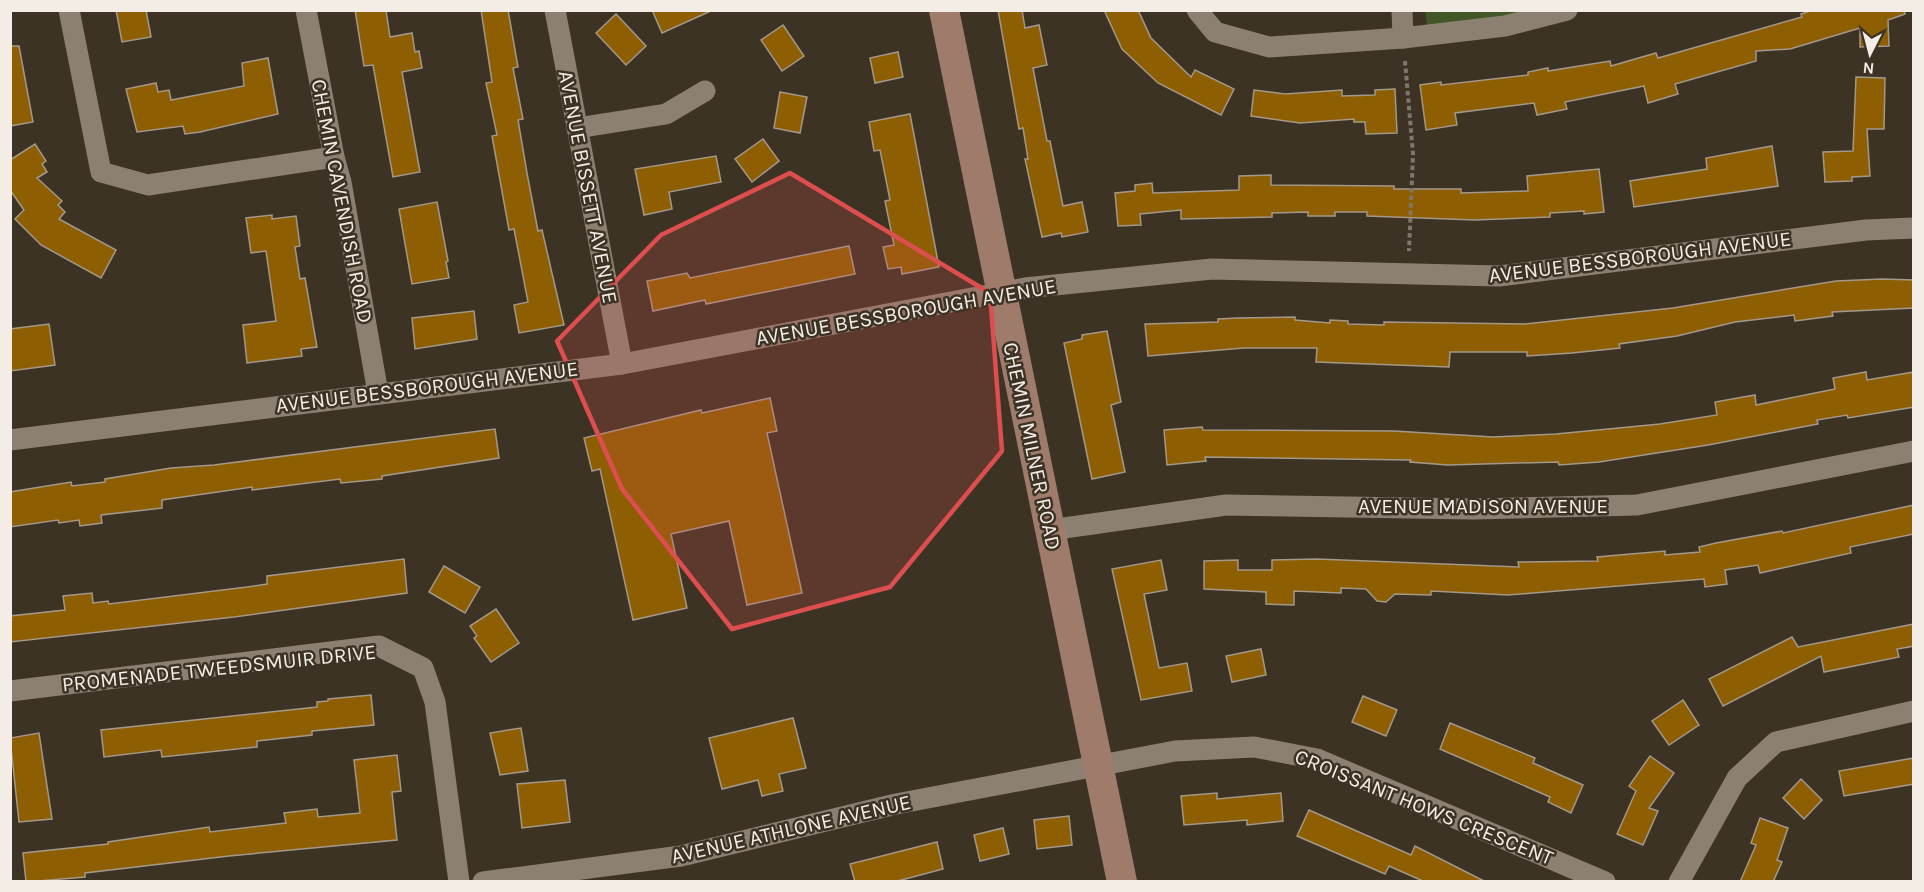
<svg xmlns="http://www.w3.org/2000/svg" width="1924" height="892" font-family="Karla,sans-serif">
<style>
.green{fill:#415728}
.building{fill:#8d5e02;stroke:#a49889;stroke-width:1.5}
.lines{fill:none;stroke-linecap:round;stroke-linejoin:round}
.path{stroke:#80776c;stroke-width:4;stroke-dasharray:4.5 3;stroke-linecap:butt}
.street{stroke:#8b8071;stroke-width:21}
.secondary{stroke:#9f7b6c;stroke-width:30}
.marked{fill:#dc4f4e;fill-opacity:0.2;stroke:#dc4f4e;stroke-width:4.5;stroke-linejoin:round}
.labels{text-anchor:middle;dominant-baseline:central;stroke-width:5;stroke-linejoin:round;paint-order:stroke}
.street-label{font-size:21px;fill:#f4ede5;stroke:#3c3325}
</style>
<rect width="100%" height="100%" fill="#3c3325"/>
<polygon class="green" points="1425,10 1539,11 1428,33"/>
<g class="building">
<polygon points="116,10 146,10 151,37 122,42"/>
<polygon points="355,10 386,10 390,37 412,33 415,52 419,51 422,68 402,72 420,172 393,177 373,65 364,66"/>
<polygon points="481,10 508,10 518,67 513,68 523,119 518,120 527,173 538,231 542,230 564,325 519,333 514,305 528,302 514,229 509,230 492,136 497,135 486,83 492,82"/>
<polygon points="652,10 713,10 662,33"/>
<polygon points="998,10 1022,10 1025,28 1039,25 1047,65 1033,68 1047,141 1050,141 1063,206 1082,202 1088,232 1062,237 1061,233 1042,237 1025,159 1028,159 1023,128 1019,129"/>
<polygon points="1104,10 1138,10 1151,38 1191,77 1195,70 1234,89 1221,115 1158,83 1122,49"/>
<polygon points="1813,10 1904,10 1905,14 1888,20 1889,46 1860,47 1860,28 1790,49 1756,51 1756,61 1675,84 1678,94 1648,103 1644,86 1565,102 1567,109 1537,115 1534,103 1455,113 1457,125 1426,130 1420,85 1441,82 1441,85 1528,75 1528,72 1548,68 1548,71 1610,61 1611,66 1656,53 1658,58 1802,17 1801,14"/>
<polygon points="616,14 646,46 626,65 596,33"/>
<polygon points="783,25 804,56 782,71 761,40"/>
<polygon points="10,46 19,46 33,122 10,126"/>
<polygon points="898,52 903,77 875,83 870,58"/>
<polygon points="268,58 278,114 200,132 185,134 183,126 137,132 126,89 156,83 158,92 169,90 171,100 244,86 242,63"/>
<polygon points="1856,77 1885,78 1884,129 1867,129 1870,176 1852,177 1852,181 1825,182 1823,152 1853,151"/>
<polygon points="1395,89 1397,133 1366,134 1365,122 1354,122 1354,119 1300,123 1251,116 1254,90 1285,94 1342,90 1342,96 1375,95 1375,90"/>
<polygon points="780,92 807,97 800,133 774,128"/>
<polygon points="910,114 939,267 902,274 901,267 888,269 883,247 894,245 885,201 890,200 880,150 874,151 869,122"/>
<polygon points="763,139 779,161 752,182 735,159"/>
<polygon points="35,144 46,161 42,164 47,172 37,178 62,201 58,205 65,212 59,219 116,250 101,278 41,245 15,219 24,210 10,190 10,160"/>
<polygon points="1772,146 1778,186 1634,207 1630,181 1707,169 1706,158"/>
<polygon points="716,156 721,182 669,192 672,209 644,215 635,169"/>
<polygon points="1599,169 1604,212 1584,214 1584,211 1550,213 1550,217 1475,220 1367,216 1367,212 1335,212 1335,216 1308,216 1308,212 1272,213 1272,217 1181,219 1181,210 1140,214 1141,225 1118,226 1115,193 1135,191 1135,185 1152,183 1153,193 1239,190 1239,176 1271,175 1271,185 1394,186 1394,189 1461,189 1461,193 1528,191 1527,176"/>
<polygon points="437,202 448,261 446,262 449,278 412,284 399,209"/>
<polygon points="272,215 272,219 296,216 300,246 295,247 300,279 305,278 317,347 301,349 302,356 247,363 243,325 276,321 266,251 251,253 246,218"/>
<polygon points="849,246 855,274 706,304 705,300 653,311 647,281 687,273 690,278"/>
<polygon points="1882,279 1914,280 1914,308 1832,312 1833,316 1795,321 1794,315 1735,322 1677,336 1619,344 1620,348 1572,353 1527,356 1527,352 1450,352 1449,367 1316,362 1317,348 1244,348 1148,356 1145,324 1218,322 1218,319 1237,318 1295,317 1295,320 1330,323 1330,320 1348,321 1348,324 1384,325 1384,322 1525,324 1673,308 1836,281"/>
<polygon points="474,311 477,339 415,349 412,318"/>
<polygon points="49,324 55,365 10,371 10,329"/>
<polygon points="1107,331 1121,402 1111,405 1125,472 1092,479 1064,343 1082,339 1082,335"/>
<polygon points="1866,372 1867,380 1914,372 1914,407 1848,418 1847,415 1817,420 1818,424 1708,445 1599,462 1559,465 1558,462 1448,465 1410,462 1411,460 1205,457 1206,461 1167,465 1164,430 1202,427 1203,430 1394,431 1493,437 1556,434 1660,424 1717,415 1715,402 1755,395 1756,405 1825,391 1835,389 1833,378"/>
<polygon points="770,398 777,431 767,433 802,593 747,605 729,521 671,534 687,608 633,620 600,469 592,471 584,438 701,410 702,413"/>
<polygon points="495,429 499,458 382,476 382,479 341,483 340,479 252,490 252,487 162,500 162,508 101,515 102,523 80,526 79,520 59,523 58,520 10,527 10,492 71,482 72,486 105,482 105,479 171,468 214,465"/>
<polygon points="1914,505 1914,534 1850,547 1851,553 1760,573 1758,565 1725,570 1727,584 1705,587 1704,579 1508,595 1431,591 1431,595 1395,594 1386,602 1377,601 1366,589 1341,588 1341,593 1294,591 1294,605 1266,604 1266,592 1204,589 1204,561 1238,560 1238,570 1272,570 1272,560 1317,559 1519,567 1518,562 1598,561 1597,557 1665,551 1665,555 1700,552 1699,547 1716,543 1782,531 1783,533"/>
<polygon points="404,559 407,593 234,617 10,642 10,616 65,610 63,596 92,593 93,603 108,601 109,604 247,587 267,584 267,576"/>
<polygon points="1161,560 1167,590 1144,594 1159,668 1187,663 1192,691 1141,700 1112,569"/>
<polygon points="444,566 480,587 465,613 429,592"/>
<polygon points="496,609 519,643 491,662 474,638 477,636 470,626"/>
<polygon points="1914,624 1914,646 1897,649 1899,657 1824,672 1821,656 1723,706 1709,679 1792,637 1798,647"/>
<polygon points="1261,649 1266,675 1232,682 1226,656"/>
<polygon points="371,695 374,725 312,731 312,735 257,741 257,747 162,757 161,750 104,757 101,730 317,707 317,702 328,701 328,699"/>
<polygon points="1363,696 1397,710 1386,736 1352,722"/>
<polygon points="1683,700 1699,725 1669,745 1652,721"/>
<polygon points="793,718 806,768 779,774 783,791 762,796 758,780 722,789 709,738"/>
<polygon points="1450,723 1535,758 1533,763 1583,785 1571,813 1548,802 1550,797 1440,749"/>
<polygon points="521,728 528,771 500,775 490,733"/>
<polygon points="39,733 52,819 19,822 10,738"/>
<polygon points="397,755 401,791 392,792 397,840 229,856 85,873 85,877 26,882 23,853 108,844 108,842 209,827 210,832 286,823 284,813 317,809 318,817 360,813 354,760"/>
<polygon points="1650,756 1674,773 1649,808 1658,811 1643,845 1617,834 1636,791 1629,786"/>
<polygon points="1914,758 1914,784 1844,796 1839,771"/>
<polygon points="1801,779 1822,800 1804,819 1783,798"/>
<polygon points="565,780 570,822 522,828 517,784"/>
<polygon points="1217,793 1217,799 1281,793 1283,821 1247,825 1247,820 1184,825 1181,796"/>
<polygon points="1309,810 1411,855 1415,846 1486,882 1425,882 1389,866 1385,874 1297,836"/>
<polygon points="1069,816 1072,845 1037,849 1034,820"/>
<polygon points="1760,818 1788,828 1777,860 1782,862 1773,882 1740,882 1756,845 1751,843"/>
<polygon points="1003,828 1009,854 980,861 974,835"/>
<polygon points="937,842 943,869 894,882 855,882 850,864"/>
</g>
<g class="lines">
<polyline class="path" points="1405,61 1413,154 1409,251"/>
<g class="street">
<polyline points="69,10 101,172 148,185 334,157"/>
<polyline points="306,10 334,157 341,182 378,393"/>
<polyline points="555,10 622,364"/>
<polyline points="1197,10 1215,32 1269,47 1403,38 1505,26 1567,10"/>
<polyline points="1402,10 1403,38"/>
<polyline points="577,128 666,114 705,91"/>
<polyline points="10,440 622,364 1025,288 1212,269 1499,276 1866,230 1914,228"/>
<polyline points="1050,530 1226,505 1473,509 1637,505 1914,451"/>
<polyline points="10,691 379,646 423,668 435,702 459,882"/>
<polyline points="483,882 681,856 896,804 1175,751 1254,747 1317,759 1605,882"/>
<polyline points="1679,882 1737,778 1776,742 1914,711"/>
</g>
<polyline class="secondary" points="944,10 1122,882"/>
</g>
<path class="marked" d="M790,173L990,293L1002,451L890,587L732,629L622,489L557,341L661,235Z"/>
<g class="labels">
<g class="street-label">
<text transform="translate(588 187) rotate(79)">AVENUE BISSETT AVENUE</text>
<text transform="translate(342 201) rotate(79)">CHEMIN CAVENDISH ROAD</text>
<text transform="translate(1640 257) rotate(-7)">AVENUE BESSBOROUGH AVENUE</text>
<text transform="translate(906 312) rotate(-10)">AVENUE BESSBOROUGH AVENUE</text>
<text transform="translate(427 387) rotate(-7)">AVENUE BESSBOROUGH AVENUE</text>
<text transform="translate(1032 446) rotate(78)">CHEMIN MILNER ROAD</text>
<text x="1483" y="506">AVENUE MADISON AVENUE</text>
<text transform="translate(219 668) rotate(-6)">PROMENADE TWEEDSMUIR DRIVE</text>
<text transform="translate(1424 807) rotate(22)">CROISSANT HOWS CRESCENT</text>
<text transform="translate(791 829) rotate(-13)">AVENUE ATHLONE AVENUE</text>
</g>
</g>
<rect width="1924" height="892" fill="none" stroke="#f4ede5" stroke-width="24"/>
<g transform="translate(1870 54) rotate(186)" stroke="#3c3325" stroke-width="4.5" paint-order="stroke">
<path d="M0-4.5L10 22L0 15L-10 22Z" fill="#f4ede5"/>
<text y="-9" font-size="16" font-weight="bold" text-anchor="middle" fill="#f4ede5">N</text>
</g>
</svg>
